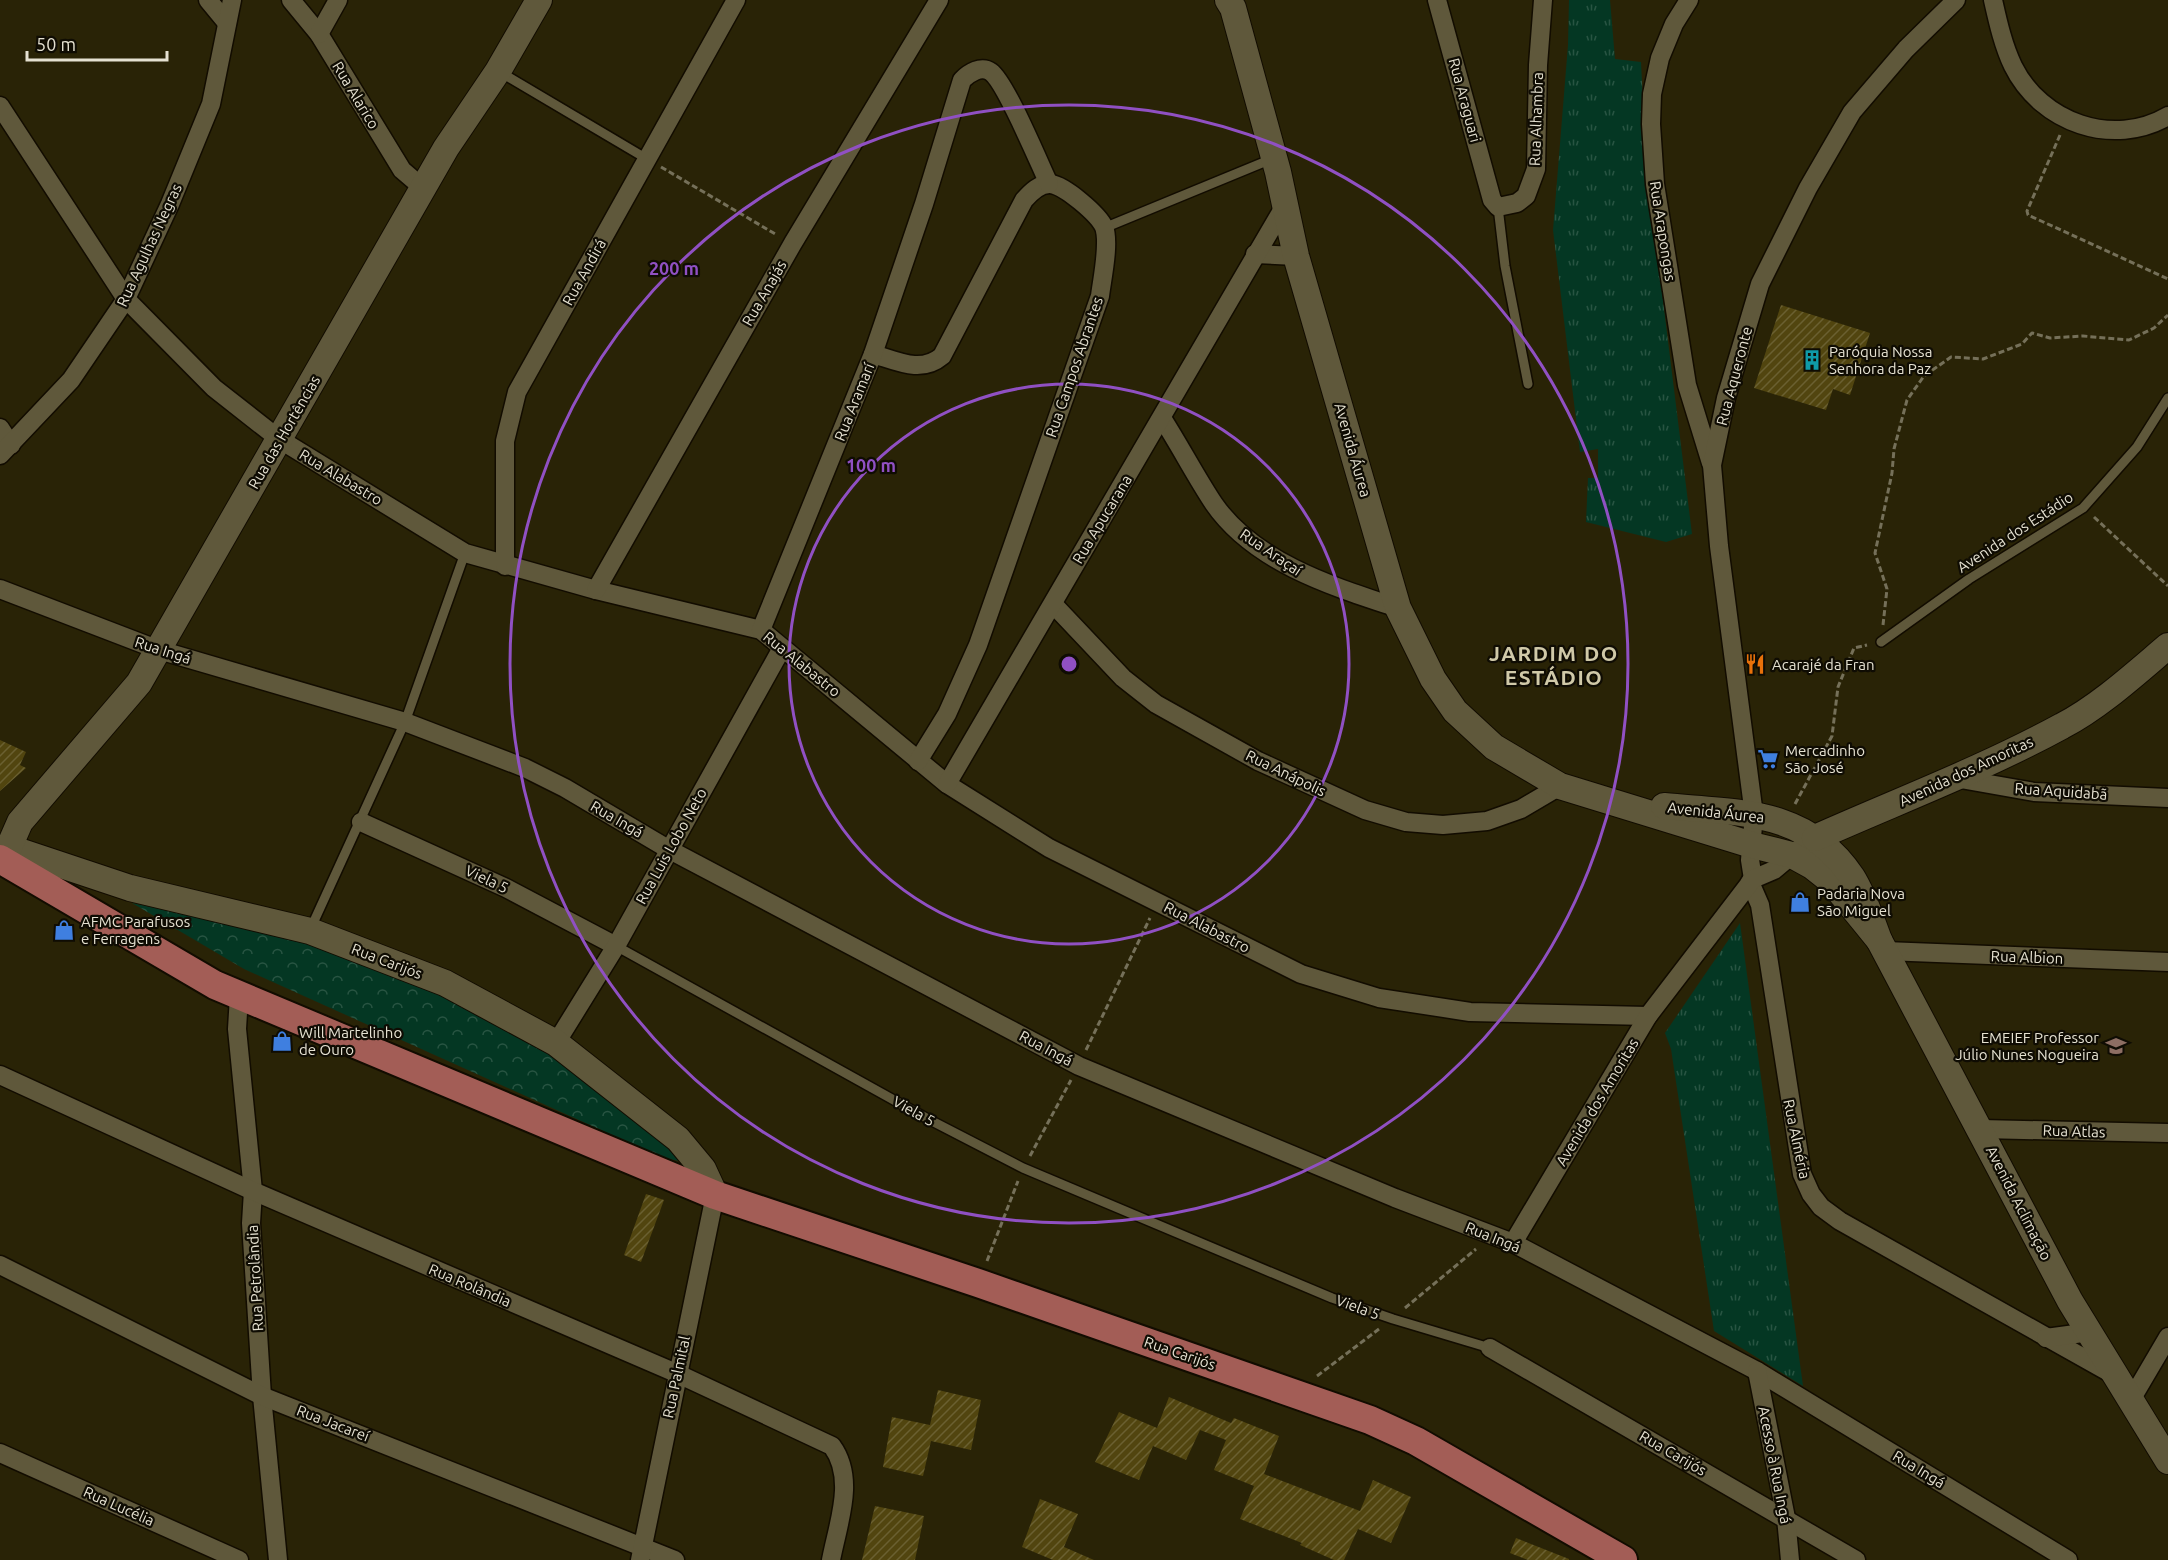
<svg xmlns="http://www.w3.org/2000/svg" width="2168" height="1560" font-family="Ubuntu,sans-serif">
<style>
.grass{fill:url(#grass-tufts)}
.park{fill:url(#park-crowns)}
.building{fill:url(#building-hatch)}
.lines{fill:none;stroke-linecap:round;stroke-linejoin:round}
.lane-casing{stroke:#120c00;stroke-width:12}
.street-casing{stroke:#120c00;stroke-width:21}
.secondary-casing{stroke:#120c00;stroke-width:28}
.primary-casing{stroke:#120c00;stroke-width:32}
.path{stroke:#757059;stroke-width:3;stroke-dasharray:6 3;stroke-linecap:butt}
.lane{stroke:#5f583b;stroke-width:9}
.street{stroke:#5f583b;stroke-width:18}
.secondary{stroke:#5f583b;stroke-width:26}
.primary{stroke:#a35d56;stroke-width:28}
.ring{fill:none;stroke:#9050c3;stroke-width:3}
.labels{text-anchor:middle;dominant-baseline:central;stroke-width:4.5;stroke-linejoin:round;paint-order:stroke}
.street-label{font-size:15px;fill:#e5e1d1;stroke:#0f0c03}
.poi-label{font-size:15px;fill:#e5e1d1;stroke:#0f0c03;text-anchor:start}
.district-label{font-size:21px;font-weight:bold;letter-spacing:1.5px;fill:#d0c9a8;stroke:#0f0c03}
.centre{fill:#9050c3;stroke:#0f0c03;stroke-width:3}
.ring-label{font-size:18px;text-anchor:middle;font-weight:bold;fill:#9050c3;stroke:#0f0c03;stroke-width:4.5;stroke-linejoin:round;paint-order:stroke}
</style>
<defs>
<pattern id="grass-tufts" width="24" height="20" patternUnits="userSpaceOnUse" patternTransform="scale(1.5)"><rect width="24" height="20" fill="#043723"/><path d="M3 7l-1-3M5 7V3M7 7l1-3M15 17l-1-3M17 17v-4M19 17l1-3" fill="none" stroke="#285442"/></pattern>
<pattern id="park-crowns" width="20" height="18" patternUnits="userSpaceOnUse" patternTransform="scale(1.5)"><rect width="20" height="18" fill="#043723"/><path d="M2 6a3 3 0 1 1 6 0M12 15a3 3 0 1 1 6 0" fill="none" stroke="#285442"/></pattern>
<pattern id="building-hatch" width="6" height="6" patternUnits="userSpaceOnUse" patternTransform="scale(1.5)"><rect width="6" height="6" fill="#51450f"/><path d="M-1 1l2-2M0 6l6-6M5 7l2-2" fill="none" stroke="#6a6031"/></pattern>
</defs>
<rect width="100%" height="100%" fill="#292306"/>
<g class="grass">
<polygon points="1569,0 1610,0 1615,59 1641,62 1646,164 1692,534 1666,542 1586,522 1588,478 1598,478 1598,449 1580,452 1553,230 1568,45"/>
<polygon points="1740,923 1803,1386 1714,1331 1671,1049 1665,1033"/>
</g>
<polygon class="park" points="132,903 313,943 441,996 559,1057 625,1107 685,1162 663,1158 244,969"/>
<g class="building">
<polygon points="1781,305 1870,333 1850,395 1833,389 1826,410 1754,388"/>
<polygon points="0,740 26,752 20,765 26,768 0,791"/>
<polygon points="646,1194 664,1200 641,1262 624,1255"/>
<polygon points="938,1390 981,1400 971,1450 931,1441 923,1476 883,1467 892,1417 930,1425"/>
<polygon points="1169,1397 1231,1423 1234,1418 1279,1436 1264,1474 1360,1511 1373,1480 1411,1497 1391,1543 1358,1529 1344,1560 1334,1560 1300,1545 1302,1543 1240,1519 1254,1486 1214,1470 1226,1440 1200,1430 1186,1460 1153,1446 1139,1480 1095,1462 1119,1412 1157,1428"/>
<polygon points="1040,1499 1078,1514 1064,1547 1094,1560 1053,1560 1022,1547"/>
<polygon points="875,1506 924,1516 915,1560 862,1560"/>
<polygon points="1516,1538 1569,1559 1569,1560 1528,1560 1510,1553"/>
</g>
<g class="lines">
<g class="lane-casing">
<g id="lane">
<polyline points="500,72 647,159"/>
<polyline points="1498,207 1505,266 1528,384"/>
<polyline points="1104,228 1274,158"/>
<polyline points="1881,642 1969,579 2083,508 2137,447 2168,398"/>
<polyline points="310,930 405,722 465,553"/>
<polyline points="616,946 928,1119 1023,1168 1332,1298 1393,1319 1490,1348"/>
</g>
</g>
<g class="street-casing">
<g id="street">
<polyline points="208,0 227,23"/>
<polyline points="291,0 319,34 402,170 423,188"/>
<polyline points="1437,0 1492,200 1498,207 1517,203 1526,196 1536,169 1538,65 1543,0"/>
<polyline points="1689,0 1674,24 1660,58 1652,94 1651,124 1655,184 1687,385 1711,463"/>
<path d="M1993,0C1998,22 2003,45 2013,66C2041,123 2113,148 2168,116"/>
<polyline points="319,34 338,0"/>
<polyline points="0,106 126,299 214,388 279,439 465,553 596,590 761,630 947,784 1049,848 1301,974 1379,998 1470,1012 1648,1016"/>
<polyline points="1255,254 1296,256"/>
<path d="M873,354C897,361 921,374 942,356L1024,200C1031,192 1040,183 1051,184C1065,186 1098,214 1104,227C1110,243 1102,279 1100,296L978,645L947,714L918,761"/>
<path d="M1162,418C1180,446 1196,477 1214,504C1255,563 1334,587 1398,608"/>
<polyline points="0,428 11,445"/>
<polyline points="0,455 71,380 126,299 170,204 211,104 232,0"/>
<polyline points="505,566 505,441 517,392 736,0"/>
<polyline points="0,589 159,650 405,722 525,768 565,788 668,849 1079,1066 1395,1198 1513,1243 1757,1371 2068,1560"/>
<polyline points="596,590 793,243 939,0"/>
<polyline points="1053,604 1123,678 1156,704 1258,761 1365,810 1406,822 1443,825 1487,821 1521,809 1560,786"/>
<path d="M761,630L873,354L924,204L962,80C969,73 981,65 991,72C1006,83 1039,163 1049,184"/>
<polyline points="1955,778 2034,792 2168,798"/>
<polyline points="947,784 1284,207"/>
<polyline points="361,822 506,888 616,946"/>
<polyline points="1753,879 1750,860 1754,815 1719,546 1712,465 1726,398 1760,284 1808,188 1852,112 1906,49 1956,0"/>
<polyline points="1750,882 1760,905 1802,1174 1811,1194 1821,1207 1840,1221 2114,1375"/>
<polyline points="1885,951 2168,962"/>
<polyline points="239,996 237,1029 253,1191 251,1223 262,1396 278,1560"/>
<polyline points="556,1043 616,946 782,648"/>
<path d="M0,1075L253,1191L676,1373L832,1446C856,1479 838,1523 831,1560"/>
<polyline points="1981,1129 2168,1133"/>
<polyline points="1513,1243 1648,1016 1753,879 1774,870 1799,849"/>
<polyline points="0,1265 262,1396 675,1560"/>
<polyline points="2046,1338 2090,1332"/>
<polyline points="1490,1348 1856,1560"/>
<polyline points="1757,1371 1786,1518 1790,1560"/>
<polyline points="2131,1400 2168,1337"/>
<polyline points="0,1453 239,1560"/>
<polyline points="640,1560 715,1195"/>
</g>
</g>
<g class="secondary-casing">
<g id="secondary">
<polyline points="1228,0 1233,8 1278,172 1296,256 1398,608 1433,679 1455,711 1494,747 1560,786 1752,845 1792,855 1812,866 1831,881 1879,940"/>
<path d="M1664,806C1737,813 1806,808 1852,877C1864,896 1871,919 1879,940L2070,1301L2168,1461"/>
<path d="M1815,838C1898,801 1983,769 2062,726C2099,707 2136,673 2168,646"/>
<polyline points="7,847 130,888 310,931 445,983 556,1043 678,1139 703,1169 715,1195"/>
<polyline points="3,861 20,822 139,683 446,148 498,71 539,0"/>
</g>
</g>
<g class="primary-casing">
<polyline id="primary" points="0,859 215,985 715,1195 978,1283 1370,1420 1416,1441 1623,1560"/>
</g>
<g class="path">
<polyline points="2060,135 2027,211 2028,215 2168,279"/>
<polyline points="661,167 777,235"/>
<polyline points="2094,517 2168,586"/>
<polyline points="1883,625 1887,589 1875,553 1892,473 1894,449 1907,400 1924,376 1951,357 1983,359 2022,344 2032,333 2050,338 2083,336 2129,340 2154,328 2168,315"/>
<polyline points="1795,804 1832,736 1838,687 1854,648 1867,645"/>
<polyline points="1086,1050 1150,918"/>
<polyline points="1030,1156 1071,1080"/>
<polyline points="987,1261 1018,1181"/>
<polyline points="1405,1308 1476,1249"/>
<polyline points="1317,1376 1379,1329"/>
</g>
<use href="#lane" class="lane"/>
<use href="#street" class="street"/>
<use href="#secondary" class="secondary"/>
<use href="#primary" class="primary"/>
</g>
<g class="ring">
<circle cx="1069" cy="664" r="280"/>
<circle cx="1069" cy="664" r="559"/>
</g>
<defs>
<g id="building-bare" transform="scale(1.62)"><path d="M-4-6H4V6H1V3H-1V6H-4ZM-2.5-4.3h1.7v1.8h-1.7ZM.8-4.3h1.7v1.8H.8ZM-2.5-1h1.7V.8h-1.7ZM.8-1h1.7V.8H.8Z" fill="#0f9aa8" stroke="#0f0c03" stroke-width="2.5" paint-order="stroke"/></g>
<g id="restaurant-bare" transform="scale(1.62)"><path d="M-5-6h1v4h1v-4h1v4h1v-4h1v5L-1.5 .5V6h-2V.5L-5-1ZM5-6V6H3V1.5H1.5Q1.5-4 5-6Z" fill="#e8710a" stroke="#0f0c03" stroke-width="2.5" paint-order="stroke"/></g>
<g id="supermarket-bare" transform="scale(1.62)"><path d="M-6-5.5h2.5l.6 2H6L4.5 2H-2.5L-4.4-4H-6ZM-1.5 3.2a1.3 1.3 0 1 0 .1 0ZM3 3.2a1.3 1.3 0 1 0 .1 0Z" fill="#3f7fe0" stroke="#0f0c03" stroke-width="2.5" paint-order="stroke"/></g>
<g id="shop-bare" transform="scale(1.62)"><path d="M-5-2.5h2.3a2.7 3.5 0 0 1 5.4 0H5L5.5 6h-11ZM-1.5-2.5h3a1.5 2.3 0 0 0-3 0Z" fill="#3f7fe0" stroke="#0f0c03" stroke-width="2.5" paint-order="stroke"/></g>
<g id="school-bare" transform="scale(1.62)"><path d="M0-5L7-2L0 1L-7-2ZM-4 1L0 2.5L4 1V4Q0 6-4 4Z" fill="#8d6e63" stroke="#0f0c03" stroke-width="2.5" paint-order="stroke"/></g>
</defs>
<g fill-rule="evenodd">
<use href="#building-bare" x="1812" y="360"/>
<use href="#restaurant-bare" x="1755" y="664"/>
<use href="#supermarket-bare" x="1768" y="759"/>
<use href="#shop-bare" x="1800" y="902"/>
<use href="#shop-bare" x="64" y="930"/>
<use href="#shop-bare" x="282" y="1041"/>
<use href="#school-bare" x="2116" y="1046"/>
</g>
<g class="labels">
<g class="street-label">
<text transform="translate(356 95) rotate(59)">Rua Alarico</text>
<text transform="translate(1465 100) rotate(75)">Rua Araguari</text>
<text transform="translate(1536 119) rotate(-88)">Rua Alhambra</text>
<text transform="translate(1663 231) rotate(81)">Rua Arapongas</text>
<text transform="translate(149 245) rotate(-65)">Rua Agulhas Negras</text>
<text transform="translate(584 272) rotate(-61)">Rua Andirá</text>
<text transform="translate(764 293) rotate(-60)">Rua Anajás</text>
<text transform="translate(1074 367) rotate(-71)">Rua Campos Abrantes</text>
<text transform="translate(1734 376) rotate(-75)">Rua Aqueronte</text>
<text transform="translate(854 402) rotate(-68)">Rua Aramarí</text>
<text transform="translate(284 432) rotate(-60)">Rua das Hortências</text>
<text transform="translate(1353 450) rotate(74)">Avenida Áurea</text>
<text transform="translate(341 477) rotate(31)">Rua Alabastro</text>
<text transform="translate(1102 519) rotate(-59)">Rua Apucarana</text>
<text transform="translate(2015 532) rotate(-33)">Avenida dos Estádio</text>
<text transform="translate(1271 552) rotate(34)">Rua Araçaí</text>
<text transform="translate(163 650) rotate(18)">Rua Ingá</text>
<text transform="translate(802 664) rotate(39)">Rua Alabastro</text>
<text transform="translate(1966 771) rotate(-25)">Avenida dos Amoritas</text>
<text transform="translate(1286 773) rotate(26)">Rua Anápolis</text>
<text transform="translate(2061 791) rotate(4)">Rua Aquidabã</text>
<text transform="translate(1716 812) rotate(6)">Avenida Áurea</text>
<text transform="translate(617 819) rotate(30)">Rua Ingá</text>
<text transform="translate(671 846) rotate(-61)">Rua Luis Lobo Neto</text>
<text transform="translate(487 879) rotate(25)">Viela 5</text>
<text transform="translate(1207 927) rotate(27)">Rua Alabastro</text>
<text transform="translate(2027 957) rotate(2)">Rua Albion</text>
<text transform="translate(387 961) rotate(21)">Rua Carijós</text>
<text transform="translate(1046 1048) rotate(28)">Rua Ingá</text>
<text transform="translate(1597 1102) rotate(-59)">Avenida dos Amoritas</text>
<text transform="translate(914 1111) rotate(29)">Viela 5</text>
<text transform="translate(2074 1131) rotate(2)">Rua Atlas</text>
<text transform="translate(1797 1139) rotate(78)">Rua Alméria</text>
<text transform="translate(2019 1203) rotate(63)">Avenida Aclimação</text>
<text transform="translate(1493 1237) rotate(22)">Rua Ingá</text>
<text transform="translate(255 1278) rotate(-93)">Rua Petrolândia</text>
<text transform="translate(470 1285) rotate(23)">Rua Rolândia</text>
<text transform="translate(1358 1307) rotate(20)">Viela 5</text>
<text transform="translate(1180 1353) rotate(19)">Rua Carijós</text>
<text transform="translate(676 1377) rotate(-78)">Rua Palmital</text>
<text transform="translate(333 1423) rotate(21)">Rua Jacareí</text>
<text transform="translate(1673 1453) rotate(30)">Rua Carijós</text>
<text transform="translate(1775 1465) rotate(79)">Acesso à Rua Ingá</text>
<text transform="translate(1919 1469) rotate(31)">Rua Ingá</text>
<text transform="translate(119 1506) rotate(24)">Rua Lucélia</text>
</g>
<g class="poi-label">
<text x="1829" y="351">Paróquia Nossa<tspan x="1829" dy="17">Senhora da Paz</tspan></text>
<text x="1772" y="664">Acarajé da Fran</text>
<text x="1785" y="750">Mercadinho<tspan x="1785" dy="17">São José</tspan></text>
<text x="1817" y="893">Padaria Nova<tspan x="1817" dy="17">São Miguel</tspan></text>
<text x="81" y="921">AFMC Parafusos<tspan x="81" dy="17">e Ferragens</tspan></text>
<text x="299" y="1032">Will Martelinho<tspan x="299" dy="17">de Ouro</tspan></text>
<text x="2099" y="1037" text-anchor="end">EMEIEF Professor<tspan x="2099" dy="17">Júlio Nunes Nogueira</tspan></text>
</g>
<g class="district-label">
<text x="1554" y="653">JARDIM DO<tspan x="1554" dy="24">ESTÁDIO</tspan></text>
</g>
</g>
<circle cx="1069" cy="664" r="9" class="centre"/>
<g class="ring-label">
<text x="674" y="275">200 m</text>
<text x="871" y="472">100 m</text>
</g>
<path d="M27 51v9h140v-9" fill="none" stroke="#e5e1d1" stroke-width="3"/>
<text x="36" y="51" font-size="18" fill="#e5e1d1" stroke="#0f0c03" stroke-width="4.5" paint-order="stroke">50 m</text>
</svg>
